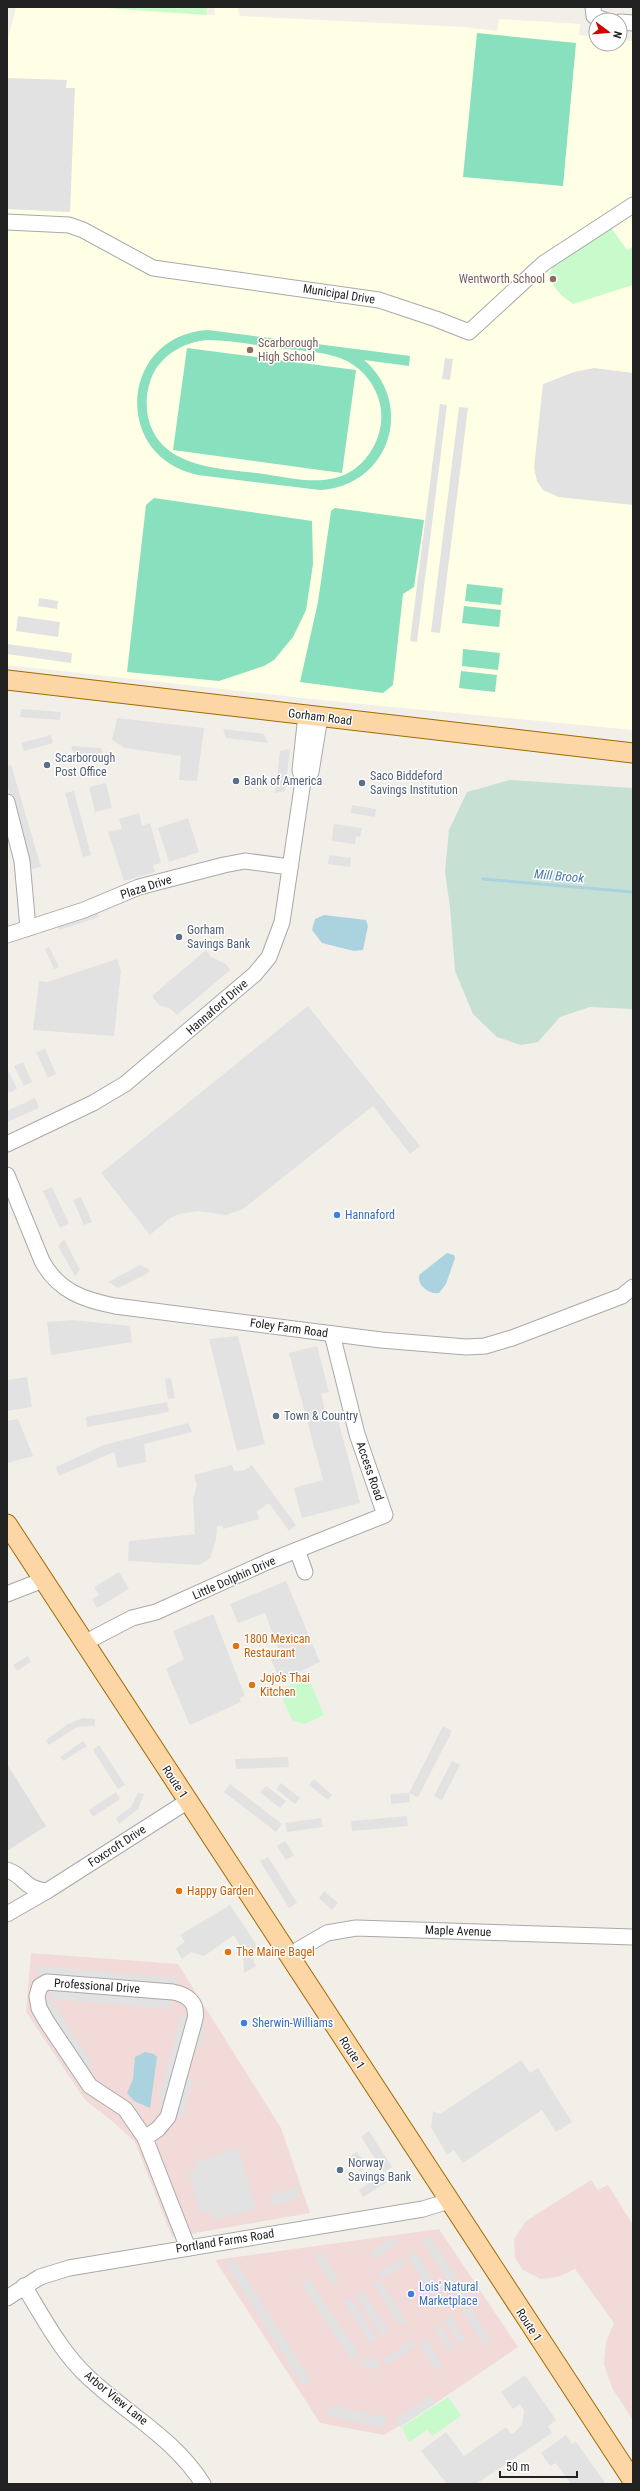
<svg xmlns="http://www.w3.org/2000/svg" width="640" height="2491" font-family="'Roboto Condensed',sans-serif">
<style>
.residential{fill:#e0dfdf}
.commercial{fill:#f2dad9}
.education{fill:#ffffe5}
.wetland{fill:#c6e0d4}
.park{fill:#c8facc}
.pitch{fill:#88e0be;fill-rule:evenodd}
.parking{fill:#e2e2e2}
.water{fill:#aad3df}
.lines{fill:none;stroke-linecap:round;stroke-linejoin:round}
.stream{stroke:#aad3df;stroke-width:3}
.minor-casing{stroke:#a9a9a9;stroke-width:17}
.major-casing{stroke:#a06b00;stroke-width:21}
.minor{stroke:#fff;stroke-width:15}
.major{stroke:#fcd6a4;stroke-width:19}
.education-dot{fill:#8d6e63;stroke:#fff;stroke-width:1.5}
.service-dot{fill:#5c6f8a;stroke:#fff;stroke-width:1.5}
.shop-dot{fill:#3f7fe0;stroke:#fff;stroke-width:1.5}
.food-dot{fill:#e8710a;stroke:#fff;stroke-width:1.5}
.labels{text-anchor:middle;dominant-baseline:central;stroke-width:3;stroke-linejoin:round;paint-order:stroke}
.education-label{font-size:12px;fill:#785e54;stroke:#fff;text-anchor:end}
.street-label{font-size:12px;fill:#222;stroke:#fff}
.service-label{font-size:12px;fill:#4e5e75;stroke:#fff;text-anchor:start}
.shop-label{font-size:12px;fill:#366cbe;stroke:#fff;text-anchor:start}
.food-label{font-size:12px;fill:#c56008;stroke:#fff;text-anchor:start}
.water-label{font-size:13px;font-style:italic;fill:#4a7aab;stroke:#fff}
</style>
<rect width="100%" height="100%" fill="#f2efe9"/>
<polygon class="residential" points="7,1764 46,1826 7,1851"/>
<g class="commercial">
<polygon points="31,1953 178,1964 281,2128 310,2213 172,2237 135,2142 112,2121 85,2100 26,2012"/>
<polygon points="591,2180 598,2190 608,2185 633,2225 633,2420 612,2388 604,2364 606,2342 614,2323 575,2269 558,2277 541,2279 523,2270 515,2258 514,2239 526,2221"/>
<polygon points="439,2229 518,2347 436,2403 384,2435 320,2423 215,2260"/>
</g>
<polygon class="education" points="16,7 99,7 215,15 214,7 237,7 240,16 464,27 497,31 499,19 580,24 579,35 596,37 596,44 620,44 620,40 633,41 633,730 321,700 7,665 7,44"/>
<polygon class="wetland" points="510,780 633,788 633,1009 590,1007 560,1017 538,1042 521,1045 497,1037 473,1014 455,971 450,907 445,872 449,830 467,792"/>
<g class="park">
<polygon points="93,7 206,7 207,15"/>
<polygon points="610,226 627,250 633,247 633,285 573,304 561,295 548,279 552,267 558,261"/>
<polygon points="308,1677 324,1715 304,1724 292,1720 279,1690"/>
<polygon points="448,2397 461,2416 432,2436 427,2430 409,2442 402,2427"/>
</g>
<g class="pitch">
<polygon points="477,33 576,43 563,186 463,177"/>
<path d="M208,330L410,356L409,366L364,360C416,405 389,486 320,490L198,475C111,457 120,335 208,330ZM207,340C230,340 254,345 278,348C300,351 327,351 347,361C364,370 376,386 380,404C384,421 379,440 369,454C361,466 348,475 335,478C312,484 286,477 264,474C222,468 160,470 148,417C145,402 147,386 154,372C165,353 185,342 207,340Z"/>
<polygon points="187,348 356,370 342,473 173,450"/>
<polygon points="154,498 312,521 313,564 306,610 293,637 274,660 264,666 219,681 127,672 146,505"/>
<polygon points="335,508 424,520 414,587 403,594 393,685 383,693 300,682 318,602 331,511"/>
<polygon points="467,584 503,588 501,605 465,601"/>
<polygon points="464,606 501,610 499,627 462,623"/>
<polygon points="463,649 500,653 498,670 462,666"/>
<polygon points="461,671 497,675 495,692 459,688"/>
</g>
<g class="parking">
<polygon points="7,78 67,80 66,88 75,88 70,212 7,209"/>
<polygon points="445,358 453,359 450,380 442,379"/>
<polygon points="594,368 633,373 633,505 558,497 543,490 537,481 534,468 543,384 574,372"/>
<polygon points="440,404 447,405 417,642 410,641"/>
<polygon points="459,407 468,408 440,633 431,632"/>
<polygon points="39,598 58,601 57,609 38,606"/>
<polygon points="18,616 60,622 58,637 16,631"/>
<polygon points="7,644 72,653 71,663 7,654"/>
<polygon points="21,709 61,712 60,720 20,717"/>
<polygon points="117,718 204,728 197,781 179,780 181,756 125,748 112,740"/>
<polygon points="223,729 264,734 268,743 226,738"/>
<polygon points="51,735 53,743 24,751 21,743"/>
<polygon points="71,746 101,748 103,756 74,754"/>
<polygon points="290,749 285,791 275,793 280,751"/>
<polygon points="11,765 41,867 32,869 7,785 7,766"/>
<polygon points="106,783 112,808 95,812 89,787"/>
<polygon points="74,791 91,855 83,857 65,793"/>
<polygon points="352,805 376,809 375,817 351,813"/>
<polygon points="139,813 142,826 150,823 161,863 153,865 155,872 124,881 108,832 122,829 119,819"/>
<polygon points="188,818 199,852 169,862 158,828"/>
<polygon points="334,824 362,828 360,837 356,836 355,844 332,841"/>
<polygon points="329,855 351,858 350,867 328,864"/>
<polygon points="97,912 99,917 59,930 57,926"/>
<polygon points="49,947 59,967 54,969 45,949"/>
<polygon points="206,950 211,957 226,964 230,970 177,1015 171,1009 159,1005 152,996"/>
<polygon points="117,959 121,971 114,1036 33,1030 39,981 47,982"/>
<polygon points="308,1006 420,1146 410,1154 373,1106 243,1209 226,1215 198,1211 179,1214 170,1218 150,1235 101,1173"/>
<polygon points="45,1049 56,1074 48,1078 36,1052"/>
<polygon points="23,1062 32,1082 24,1086 14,1066"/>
<polygon points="7,1068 17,1089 9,1093 7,1089"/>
<polygon points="35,1098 39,1108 7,1122 7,1111"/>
<polygon points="52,1187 69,1224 60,1228 43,1191"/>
<polygon points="81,1197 92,1222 84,1225 73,1200"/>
<polygon points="64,1239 80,1270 75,1276 58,1246"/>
<polygon points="140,1265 150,1270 148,1273 118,1288 108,1282"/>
<polygon points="73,1320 130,1326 132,1342 51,1355 47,1322"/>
<polygon points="238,1336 265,1444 237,1451 209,1339"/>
<polygon points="317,1346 329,1392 321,1394 327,1418 337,1416 360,1503 302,1518 294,1488 323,1480 289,1353"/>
<polygon points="27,1377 32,1407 7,1411 7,1380"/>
<polygon points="171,1378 175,1398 168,1399 165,1379"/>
<polygon points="167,1402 169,1412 87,1427 86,1417"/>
<polygon points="18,1419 33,1456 7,1463 7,1421"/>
<polygon points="188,1423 192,1432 144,1444 146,1462 118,1468 114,1452 59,1476 56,1467 104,1445"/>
<polygon points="232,1465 234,1471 245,1470 252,1465 296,1525 289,1531 269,1503 257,1511 259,1519 223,1529 222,1525 217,1526 216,1540 210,1558 200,1565 128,1561 129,1541 195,1534 193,1499 197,1485 194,1475"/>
<polygon points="119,1572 129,1589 97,1608 92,1599 99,1595 94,1587"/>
<polygon points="286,1581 320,1662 280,1681 270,1657 280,1653 265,1613 238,1623 230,1604"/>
<polygon points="213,1614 245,1696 240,1698 241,1702 190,1725 166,1669 184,1659 173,1631"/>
<polygon points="28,1656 31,1662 17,1671 13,1665"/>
<polygon points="83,1718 95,1719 95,1726 77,1727 49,1745 46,1740 68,1724"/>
<polygon points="443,1726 452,1731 418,1797 409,1793 410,1802 391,1804 391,1794 409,1793"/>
<polygon points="83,1741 87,1746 63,1761 60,1757"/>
<polygon points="99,1745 125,1785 118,1789 93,1750"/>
<polygon points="288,1757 289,1767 236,1769 235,1759"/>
<polygon points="452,1761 460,1765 442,1800 434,1796"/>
<polygon points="314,1779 332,1795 328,1800 309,1785"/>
<polygon points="281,1783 300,1798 295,1804 276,1789"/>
<polygon points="230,1784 282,1824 276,1832 224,1792"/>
<polygon points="266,1786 286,1801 280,1808 260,1792"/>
<polygon points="116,1792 120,1799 93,1817 89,1810"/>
<polygon points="138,1793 144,1794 138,1809 119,1824 116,1818 131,1807"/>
<polygon points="407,1816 408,1826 352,1831 351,1821"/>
<polygon points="321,1818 323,1827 287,1832 285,1823"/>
<polygon points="285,1841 294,1855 286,1860 277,1846"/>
<polygon points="268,1857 297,1903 289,1908 260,1861"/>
<polygon points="324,1891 338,1903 332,1910 319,1898"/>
<polygon points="230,1905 256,1944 253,1959 256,1966 244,1973 243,1951 234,1935 204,1956 191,1952 182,1959 176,1948 185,1942 180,1935"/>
<polygon points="38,1966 179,1978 178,1987 38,1975"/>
<polygon points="52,1987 172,1998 171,2009 51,1999 92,2064 85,2068 43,2003 51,1999"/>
<polygon points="181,2015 190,2018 167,2103 158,2101"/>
<polygon points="199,2026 206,2028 200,2048 193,2046"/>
<polygon points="521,2060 530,2073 538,2068 572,2122 556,2132 542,2110 463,2163 454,2150 447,2155 431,2127 433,2111 440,2114"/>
<polygon points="185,2078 193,2080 183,2117 175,2115"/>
<polygon points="369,2131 392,2167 384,2172 361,2137"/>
<polygon points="238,2148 256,2209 213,2220 210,2211 201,2214 188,2173 197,2170 194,2162"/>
<polygon points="357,2152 367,2166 360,2171 350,2156"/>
<polygon points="382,2174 387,2182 363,2197 359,2190"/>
<polygon points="297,2186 300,2197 272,2206 269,2195"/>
<polygon points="430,2236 469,2297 461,2301 422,2241"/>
<polygon points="393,2237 398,2243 375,2259 370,2252"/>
<polygon points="321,2251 339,2280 332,2284 314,2256"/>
<polygon points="415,2252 443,2296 436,2301 408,2257"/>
<polygon points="402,2258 406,2264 382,2279 378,2273"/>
<polygon points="234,2259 311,2380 302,2385 226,2264"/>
<polygon points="309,2279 359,2354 351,2360 301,2284"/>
<polygon points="380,2280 407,2322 400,2326 373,2284"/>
<polygon points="362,2290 389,2331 381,2336 355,2295"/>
<polygon points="351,2297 377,2339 370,2343 344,2302"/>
<polygon points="469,2305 491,2340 484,2345 461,2310"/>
<polygon points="450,2315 465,2339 459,2343 443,2320"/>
<polygon points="441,2326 454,2347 448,2351 435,2329"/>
<polygon points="425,2338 443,2366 436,2371 418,2342"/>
<polygon points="412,2340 416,2346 388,2365 384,2359"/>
<polygon points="362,2357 379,2361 377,2369 360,2365"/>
<polygon points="525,2375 556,2420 548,2426 552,2433 476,2484 447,2484 421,2451 446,2432 464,2456 506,2427 511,2434 514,2433 522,2424 524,2410 520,2404 513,2409 501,2392"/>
<polygon points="431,2395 436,2403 400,2427 395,2419"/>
<polygon points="329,2405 386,2417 383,2428 326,2415"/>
<polygon points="566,2435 572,2444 576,2442 606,2484 571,2484 556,2463 550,2466 541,2453"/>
</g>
<g class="water">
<polygon points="324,915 366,920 368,926 363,950 354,951 322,943 312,930 315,919"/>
<path d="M447,1253L454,1255L455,1258L446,1284L439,1293C430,1295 417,1286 419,1275Z"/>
<polygon points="145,2052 154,2054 157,2057 150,2108 134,2101 127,2093 133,2079 135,2057"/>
</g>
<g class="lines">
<polyline class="stream" points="483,879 633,892"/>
<g class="minor-casing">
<g id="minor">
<polyline points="593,7 594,16 604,20"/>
<polyline points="620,22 633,23"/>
<polyline points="7,222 69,225 83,230 153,268 379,300 436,319 469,332 544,263 633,205"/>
<polyline points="303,781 311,772 320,717"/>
<polyline points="7,802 22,861 28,928"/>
<polyline points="7,935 84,910 139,887 224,865 245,861 290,867"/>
<polyline points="7,1144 93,1103 125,1084 255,974 269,957 282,922 303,781 300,770 306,715"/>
<path d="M7,1175L42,1261C58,1291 84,1300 115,1306L381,1340L466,1347L485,1346L512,1338L622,1296L633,1287"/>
<polyline points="297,1550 305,1572"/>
<polyline points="7,1594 43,1580"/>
<polyline points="84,1643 132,1618 156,1612 267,1562 385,1515 357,1434 332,1334"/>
<path d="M7,1870C26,1876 21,1888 47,1891"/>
<polyline points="7,1914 47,1891 188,1801"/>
<polyline points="289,1955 327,1933 356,1928 633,1937"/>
<path d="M47,1982L173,1992C188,1995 198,2003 195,2019L168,2117L158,2129L145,2138L125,2109L90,2086L47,2022L39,2008L37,1996L40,1986Z"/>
<polyline points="145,2138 188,2248"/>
<path d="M24,2286C43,2317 61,2352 88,2377C127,2414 174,2438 203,2484"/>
<polyline points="7,2298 40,2277 69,2268 423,2209 449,2201"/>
</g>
</g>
<g class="major-casing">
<g id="major">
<polyline points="7,680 633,753"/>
<polyline points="7,1524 633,2481"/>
</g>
</g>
<use href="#minor" class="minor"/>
<use href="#major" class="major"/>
</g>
<g class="education-dot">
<circle cx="553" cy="279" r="4"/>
<circle cx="250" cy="350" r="4"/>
</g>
<g class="service-dot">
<circle cx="47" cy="765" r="4"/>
<circle cx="236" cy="781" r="4"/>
<circle cx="362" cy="783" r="4"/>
<circle cx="179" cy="937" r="4"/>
<circle cx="276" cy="1416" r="4"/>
<circle cx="340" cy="2170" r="4"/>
</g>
<g class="shop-dot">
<circle cx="337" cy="1215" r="4"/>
<circle cx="244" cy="2023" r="4"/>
<circle cx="411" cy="2294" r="4"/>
</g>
<g class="food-dot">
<circle cx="236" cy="1646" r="4"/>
<circle cx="252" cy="1685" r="4"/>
<circle cx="179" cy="1891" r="4"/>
<circle cx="228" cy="1952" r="4"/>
</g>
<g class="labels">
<g class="education-label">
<text x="545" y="279">Wentworth School</text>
<text x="258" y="343" text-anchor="start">Scarborough<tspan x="258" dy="14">High School</tspan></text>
</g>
<g class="street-label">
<text transform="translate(339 294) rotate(9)">Municipal Drive</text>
<text transform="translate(320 717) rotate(7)">Gorham Road</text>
<text transform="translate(146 887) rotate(-18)">Plaza Drive</text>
<text transform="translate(217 1007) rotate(-41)">Hannaford Drive</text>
<text transform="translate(289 1328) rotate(8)">Foley Farm Road</text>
<text transform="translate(370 1471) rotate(71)">Access Road</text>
<text transform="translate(234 1578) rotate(-24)">Little Dolphin Drive</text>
<text transform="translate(175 1782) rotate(57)">Route 1</text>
<text transform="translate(117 1846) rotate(-33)">Foxcroft Drive</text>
<text transform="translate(458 1931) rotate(2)">Maple Avenue</text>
<text transform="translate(97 1986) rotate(4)">Professional Drive</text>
<text transform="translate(352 2053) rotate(57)">Route 1</text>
<text transform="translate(225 2241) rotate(-9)">Portland Farms Road</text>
<text transform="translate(529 2325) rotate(57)">Route 1</text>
<text transform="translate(116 2398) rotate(39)">Arbor View Lane</text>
</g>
<g class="service-label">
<text x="55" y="758">Scarborough<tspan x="55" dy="14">Post Office</tspan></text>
<text x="370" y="776">Saco Biddeford<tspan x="370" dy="14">Savings Institution</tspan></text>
<text x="244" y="781">Bank of America</text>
<text x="187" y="930">Gorham<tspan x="187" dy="14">Savings Bank</tspan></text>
<text x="284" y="1416">Town &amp; Country</text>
<text x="348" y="2163">Norway<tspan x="348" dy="14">Savings Bank</tspan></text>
</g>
<g class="shop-label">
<text x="345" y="1215">Hannaford</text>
<text x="252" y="2023">Sherwin-Williams</text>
<text x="419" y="2287">Lois' Natural<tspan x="419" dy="14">Marketplace</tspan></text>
</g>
<g class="food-label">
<text x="244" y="1639">1800 Mexican<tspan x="244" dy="14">Restaurant</tspan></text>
<text x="260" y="1678">Jojo's Thai<tspan x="260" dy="14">Kitchen</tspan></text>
<text x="187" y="1891">Happy Garden</text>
<text x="236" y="1952">The Maine Bagel</text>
</g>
<g class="water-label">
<text transform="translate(559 876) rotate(5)">Mill Brook</text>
</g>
</g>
<rect width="640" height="2491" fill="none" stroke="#222222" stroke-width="16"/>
<g transform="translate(608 32) rotate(106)"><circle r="19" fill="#ffffff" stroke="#a7a7a7"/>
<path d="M0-3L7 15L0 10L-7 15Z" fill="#d40000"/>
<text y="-6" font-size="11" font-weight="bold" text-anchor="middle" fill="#222222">N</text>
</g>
<path d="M500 2471v6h77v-6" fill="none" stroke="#222222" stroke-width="2"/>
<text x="506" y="2471" font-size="12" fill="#222222" stroke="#ffffff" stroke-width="3" paint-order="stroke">50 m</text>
</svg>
